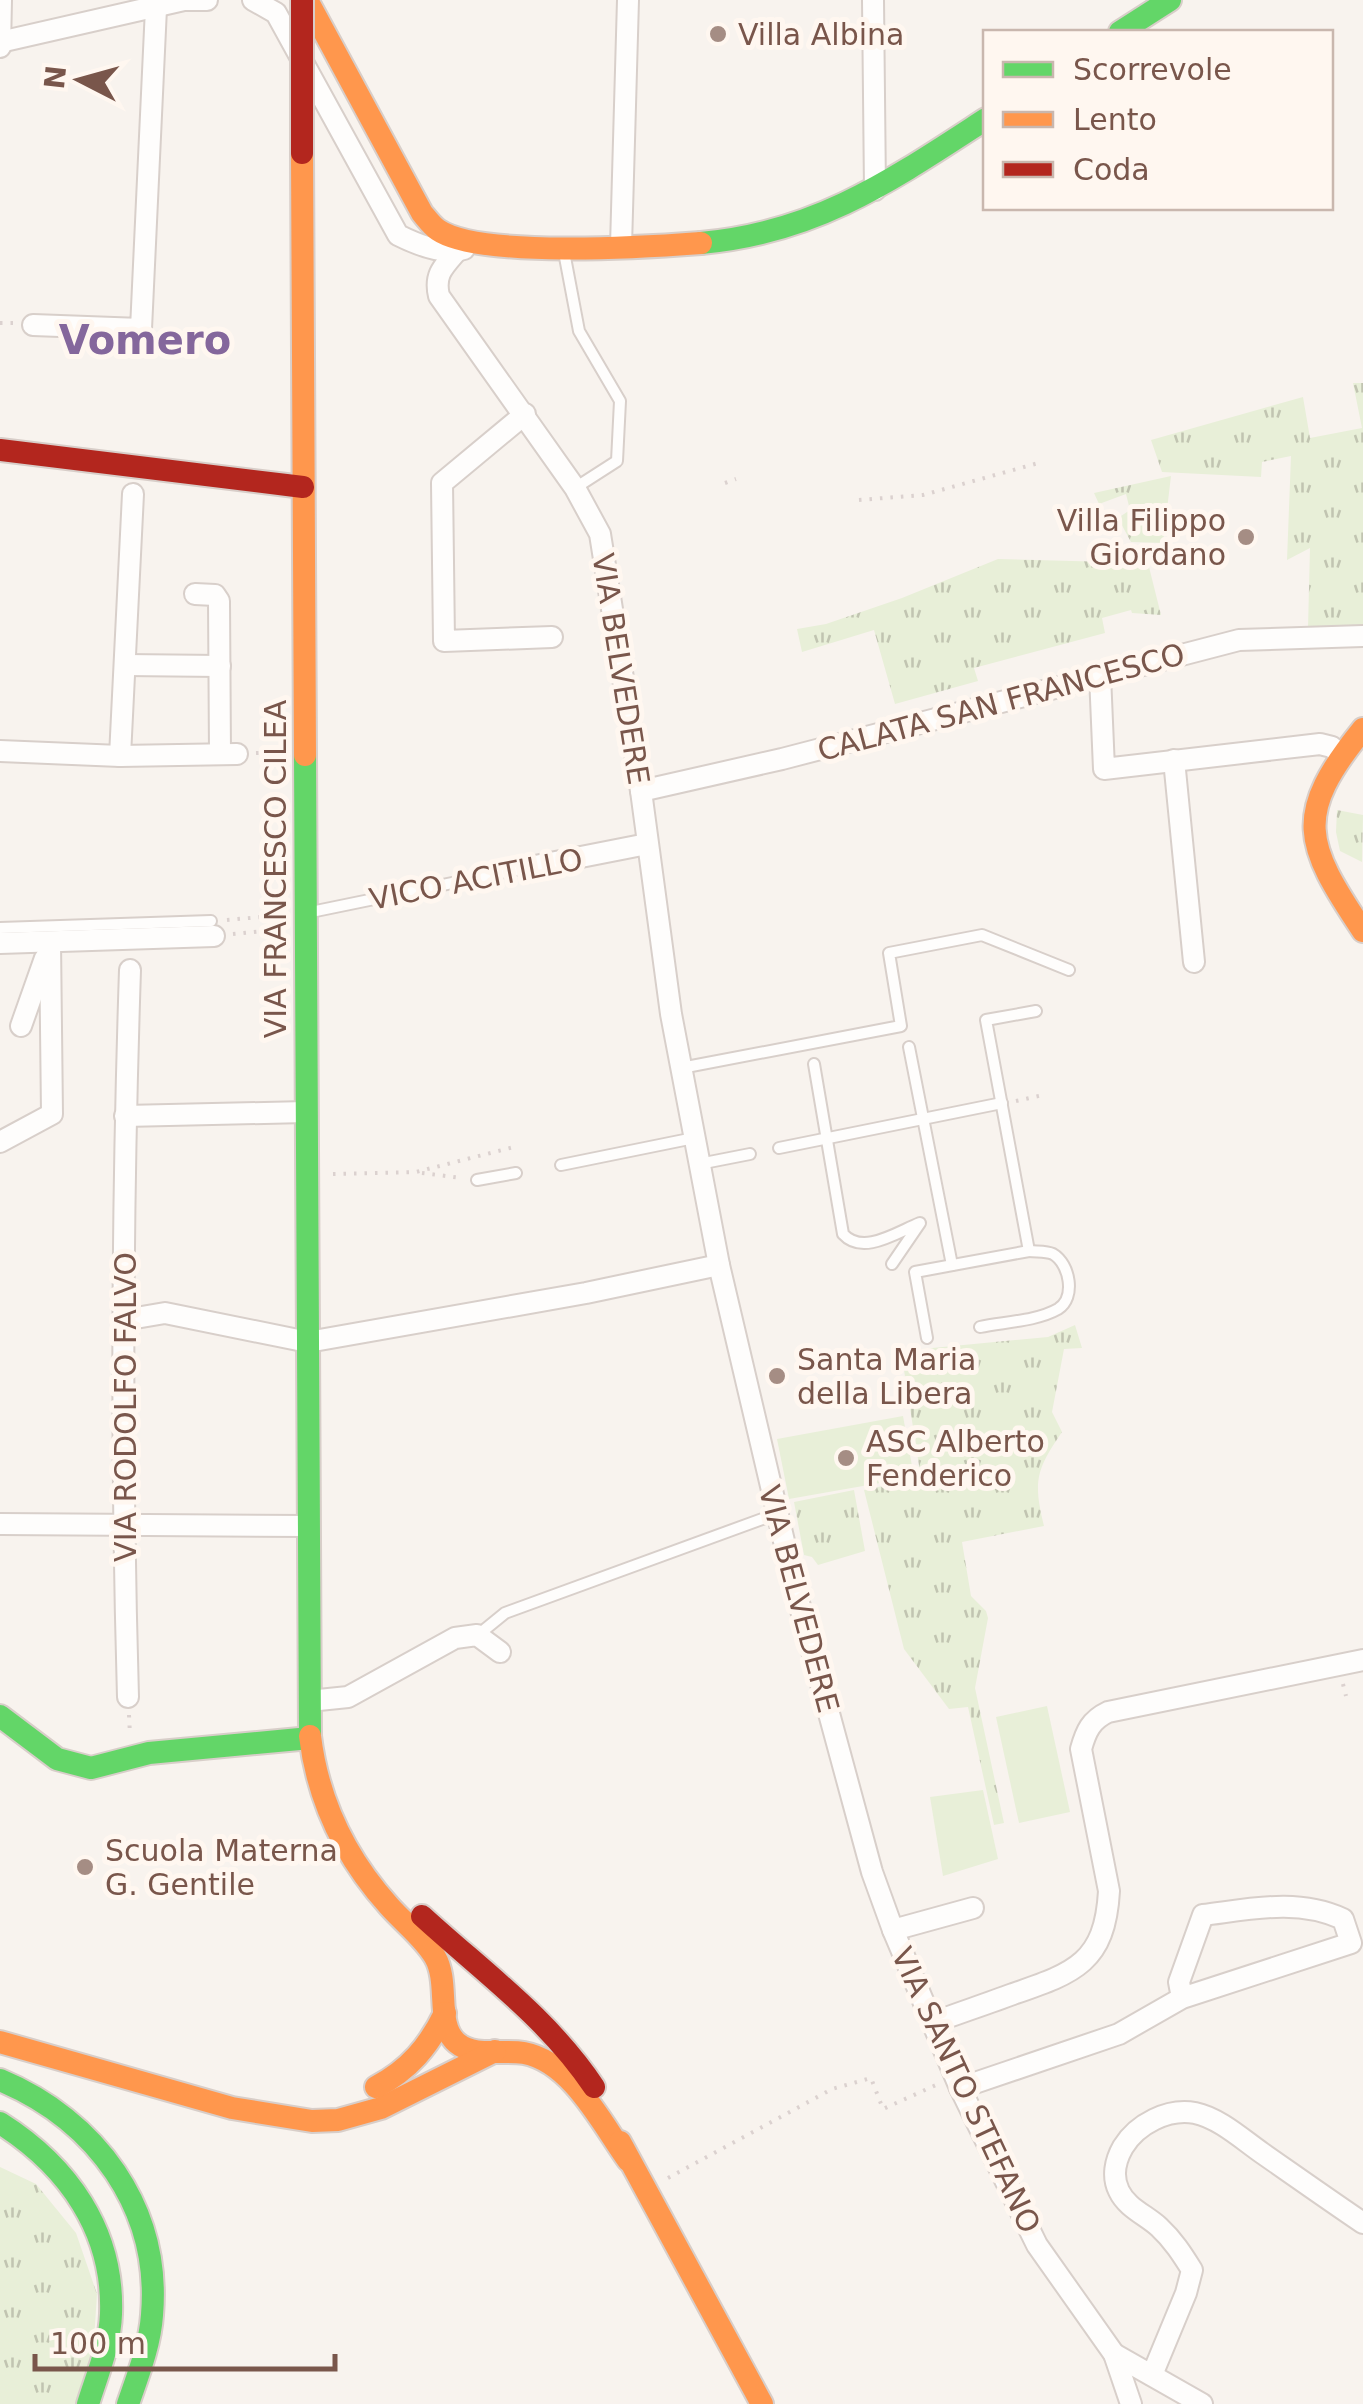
<svg xmlns="http://www.w3.org/2000/svg" width="1363" height="2404" font-family="'DejaVu Sans',sans-serif">
<style>
.grass{fill:url(#grass-tufts)}
.pitch{fill:#e8efd8}
.lines{fill:none;stroke-linecap:round;stroke-linejoin:round}
.lane-casing{stroke:#d8cfca;stroke-width:14}
.street-casing{stroke:#d8cfca;stroke-width:24}
.fast-casing{stroke:#d8cec9;stroke-width:26}
.slow-casing{stroke:#d8cec9;stroke-width:26}
.jam-casing{stroke:#d8cec9;stroke-width:26}
.path{stroke:#dbd1cf;stroke-width:4;stroke-dasharray:2.5 8;stroke-linecap:butt}
.lane{stroke:#fefdfc;stroke-width:10}
.street{stroke:#fefdfc;stroke-width:20}
.fast{stroke:#63d668;stroke-width:22}
.slow{stroke:#ff974d;stroke-width:22}
.jam{stroke:#b3261e;stroke-width:22}
.jam-bridge-casing{stroke:#d8cec9;stroke-width:26;stroke-linecap:butt}
.jam-bridge{stroke:#b3261e;stroke-width:22}
.poi-dot{fill:#a58d84;stroke:#fff7f0;stroke-width:4}
.labels{text-anchor:middle;dominant-baseline:central;stroke-width:10;stroke-linejoin:round;paint-order:stroke}
.poi-label{font-size:30px;fill:#79564b;stroke:#fff7f0;text-anchor:start}
.street-label{font-size:30px;fill:#79564b;stroke:#fff7f0}
.district-label{font-size:40px;font-weight:bold;fill:#84679c;stroke:#fff7f0}
</style>
<defs>
<pattern id="grass-tufts" width="24" height="20" patternUnits="userSpaceOnUse" patternTransform="scale(2.5)"><rect width="24" height="20" fill="#e8efd8"/><path d="M3 7l-1-3M5 7V3M7 7l1-3M15 17l-1-3M17 17v-4M19 17l1-3" fill="none" stroke="#c1c4b1"/></pattern>
</defs>
<rect width="100%" height="100%" fill="#f8f3ee"/>
<g class="grass">
<polygon points="1353,383 1363,383 1363,626 1308,628 1310,548 1287,560 1291,456 1262,462 1261,477 1162,472 1151,440 1303,397 1310,438 1362,428"/>
<polygon points="1171,476 1163,543 1131,542 1118,518 1130,510 1126,494 1099,504 1094,493"/>
<polygon points="998,559 1148,563 1161,615 1132,613 1131,610 1102,618 1105,633 974,668 978,681 895,704 874,630 802,652 797,629 826,624 902,598"/>
<polygon points="1337,810 1363,815 1362,862 1340,851 1336,832"/>
<path d="M1075,1325L1082,1348L1064,1349L1052,1412L1062,1432C1036,1470 1033,1481 1044,1526L962,1542L971,1596L986,1611L988,1618L975,1688L1004,1823L994,1825L968,1707L949,1709L904,1649L864,1490L921,1478L901,1351L1048,1337Z"/>
<polygon points="854,1490 865,1551 818,1565 812,1557 804,1555 794,1502"/>
<polygon points="0,2167 36,2184 76,2233 97,2294 93,2356 75,2404 0,2404"/>
</g>
<g class="pitch">
<polygon points="903,1416 914,1477 789,1499 777,1439"/>
<polygon points="1047,1706 1070,1812 1019,1823 996,1717"/>
<polygon points="983,1790 998,1859 943,1876 930,1797"/>
</g>
<g class="lines">
<g class="lane-casing">
<g id="lane">
<polyline points="564,252 579,331 620,401 617,461 575,488"/>
<polyline points="311,912 530,867"/>
<polyline points="0,928 211,921"/>
<polyline points="909,1047 952,1265"/>
<path d="M814,1064L843,1234C863,1256 897,1232 920,1223L892,1264"/>
<polyline points="681,1068 901,1026 889,953 982,935 1069,970"/>
<polyline points="779,1148 1002,1103"/>
<polyline points="699,1164 750,1154"/>
<polyline points="561,1165 694,1138"/>
<polyline points="477,1180 516,1173"/>
<path d="M980,1327C1004,1322 1037,1321 1058,1309C1076,1298 1070,1264 1053,1254C1046,1251 1037,1252 1029,1251"/>
<polyline points="927,1338 915,1272 1029,1251 986,1020 1036,1011"/>
<polyline points="478,1635 505,1613 776,1514"/>
</g>
</g>
<g class="street-casing">
<g id="street">
<path d="M253,0L276,13L398,235C416,244 444,256 464,249"/>
<polyline points="873,0 875,190"/>
<polyline points="0,42 184,0 207,0"/>
<polyline points="0,47 1,0"/>
<polyline points="621,246 628,0"/>
<path d="M456,252C443,267 434,275 439,296L575,488L600,534L641,791L671,1014L719,1265L795,1588L872,1872L893,1930L960,2088L1037,2245L1114,2354L1131,2404"/>
<polyline points="33,325 141,329 156,8"/>
<polyline points="525,414 442,483 444,641 552,637"/>
<polyline points="195,594 215,595 219,601 220,754"/>
<polyline points="125,665 220,666"/>
<polyline points="1100,675 1104,769 1320,744 1332,747 1341,756"/>
<polyline points="0,751 120,756 237,754"/>
<polyline points="120,756 133,494"/>
<polyline points="1174,760 1194,962"/>
<polyline points="641,791 782,759 1239,640 1363,636"/>
<polyline points="530,867 647,844"/>
<polyline points="0,943 214,936"/>
<polyline points="21,1026 45,958"/>
<polyline points="125,1116 306,1112"/>
<polyline points="0,1142 52,1114 50,942"/>
<polyline points="124,1320 165,1313 308,1342 586,1293 719,1265"/>
<polyline points="0,1524 309,1526"/>
<path d="M128,1697C121,1455 122,1213 130,970"/>
<polyline points="309,1701 348,1697 455,1638 477,1635 500,1652"/>
<polyline points="893,1930 973,1908"/>
<path d="M932,2023C959,2013 986,2004 1013,1994C1074,1973 1105,1963 1109,1891L1081,1749C1086,1731 1091,1720 1108,1712L1363,1660"/>
<path d="M960,2088L1119,2034L1182,1998L1351,1943L1343,1919C1298,1898 1251,1909 1203,1915L1179,1982L1182,1998"/>
<polyline points="1114,2354 1202,2404"/>
<path d="M1152,2375L1186,2293L1192,2270C1182,2254 1173,2240 1159,2227C1146,2215 1127,2208 1119,2191C1112,2177 1115,2161 1123,2147C1137,2124 1168,2108 1195,2113C1219,2118 1242,2139 1262,2153C1295,2176 1329,2200 1363,2223"/>
</g>
</g>
<g class="fast-casing">
<g id="fast">
<polyline points="1120,32 1170,0"/>
<path d="M701,243C816,233 892,180 986,119"/>
<polyline points="305,755 310,1736"/>
<polyline points="0,1716 57,1759 91,1768 149,1753 310,1738"/>
<path d="M0,2080C96,2120 161,2208 152,2315C150,2345 138,2375 128,2404"/>
<path d="M0,2123C68,2166 114,2231 111,2314C110,2345 97,2375 88,2404"/>
</g>
</g>
<g class="slow-casing">
<g id="slow">
<path d="M307,0L422,213C427,219 432,226 438,230C479,258 648,247 701,243"/>
<polyline points="302,153 305,755"/>
<path d="M1363,729C1293,815 1304,843 1363,931"/>
<path d="M310,1736C318,1802 345,1857 389,1906C404,1923 424,1938 435,1957C450,1983 435,2025 457,2043C475,2058 502,2049 524,2053C572,2062 602,2124 628,2160"/>
<polyline points="0,2042 232,2108 312,2121 338,2120 381,2108 495,2051"/>
<path d="M376,2087C409,2070 429,2046 445,2013"/>
<polyline points="620,2142 762,2404"/>
</g>
</g>
<g class="jam-casing">
<g id="jam">
<polyline points="0,450 303,487"/>
<path d="M422,1916C482,1971 548,2018 594,2087"/>
</g>
</g>
<g class="path">
<polyline points="0,323 13,323"/>
<polyline points="725,483 736,479"/>
<polyline points="859,500 923,495 1042,462"/>
<polyline points="256,753 282,752"/>
<polyline points="227,920 283,915"/>
<polyline points="233,934 284,929"/>
<polyline points="1016,1101 1043,1095"/>
<polyline points="422,1173 462,1178"/>
<polyline points="333,1174 416,1172 514,1147"/>
<polyline points="1343,1684 1346,1696"/>
<polyline points="129,1715 130,1735"/>
<polyline points="668,2178 832,2089 871,2078 883,2109 936,2085"/>
</g>
<use href="#lane" class="lane"/>
<use href="#street" class="street"/>
<use href="#fast" class="fast"/>
<use href="#slow" class="slow"/>
<use href="#jam" class="jam"/>
<g class="jam-bridge-casing">
<polyline id="jam-bridge" points="302,0 302,153"/>
</g>
<use href="#jam-bridge" class="jam-bridge"/>
</g>
<g class="poi-dot">
<circle cx="718" cy="34" r="10"/>
<circle cx="1246" cy="537" r="10"/>
<circle cx="777" cy="1376" r="10"/>
<circle cx="846" cy="1458" r="10"/>
<circle cx="85" cy="1867" r="10"/>
</g>
<g class="labels">
<g class="poi-label">
<text x="738" y="34">Villa Albina</text>
<text x="1226" y="520" text-anchor="end">Villa Filippo<tspan x="1226" dy="34">Giordano</tspan></text>
<text x="797" y="1359">Santa Maria<tspan x="797" dy="34">della Libera</tspan></text>
<text x="866" y="1441">ASC Alberto<tspan x="866" dy="34">Fenderico</tspan></text>
<text x="105" y="1850">Scuola Materna<tspan x="105" dy="34">G. Gentile</tspan></text>
</g>
<g class="street-label">
<text transform="translate(621 669) rotate(81)">VIA BELVEDERE</text>
<text transform="translate(1001 702) rotate(-15)">CALATA SAN FRANCESCO</text>
<text transform="translate(275 869) rotate(-90)">VIA FRANCESCO CILEA</text>
<text transform="translate(476 879) rotate(-11)">VICO ACITILLO</text>
<text transform="translate(125 1407) rotate(-90)">VIA RODOLFO FALVO</text>
<text transform="translate(799 1599) rotate(75)">VIA BELVEDERE</text>
<text transform="translate(966 2090) rotate(65)">VIA SANTO STEFANO</text>
</g>
<g class="district-label">
<text x="145" y="340">Vomero</text>
</g>
</g>
<rect x="983" y="30" width="350" height="180" fill="#fff7f0" stroke="#c9b7ae" stroke-width="2.5"/>
<rect x="1003" y="62" width="50" height="15" fill="#63d668" stroke="#c9b7ae" stroke-width="2.5"/>
<text x="1073" y="80" font-size="30" fill="#79564b">Scorrevole</text>
<rect x="1003" y="112" width="50" height="15" fill="#ff974d" stroke="#c9b7ae" stroke-width="2.5"/>
<text x="1073" y="130" font-size="30" fill="#79564b">Lento</text>
<rect x="1003" y="162" width="50" height="15" fill="#b3261e" stroke="#c9b7ae" stroke-width="2.5"/>
<text x="1073" y="180" font-size="30" fill="#79564b">Coda</text>
<g transform="translate(80 80) rotate(276)" stroke="#fff7f0" stroke-width="8" paint-order="stroke">
<path d="M0-8L18 38L0 25L-18 38Z" fill="#79564b"/>
<text y="-15" font-size="28" font-weight="bold" text-anchor="middle" fill="#79564b">N</text>
</g>
<path d="M35 2354v15h300v-15" fill="none" stroke="#79564b" stroke-width="5"/>
<text x="50" y="2354" font-size="30" fill="#79564b" stroke="#fff7f0" stroke-width="8" paint-order="stroke">100 m</text>
</svg>
